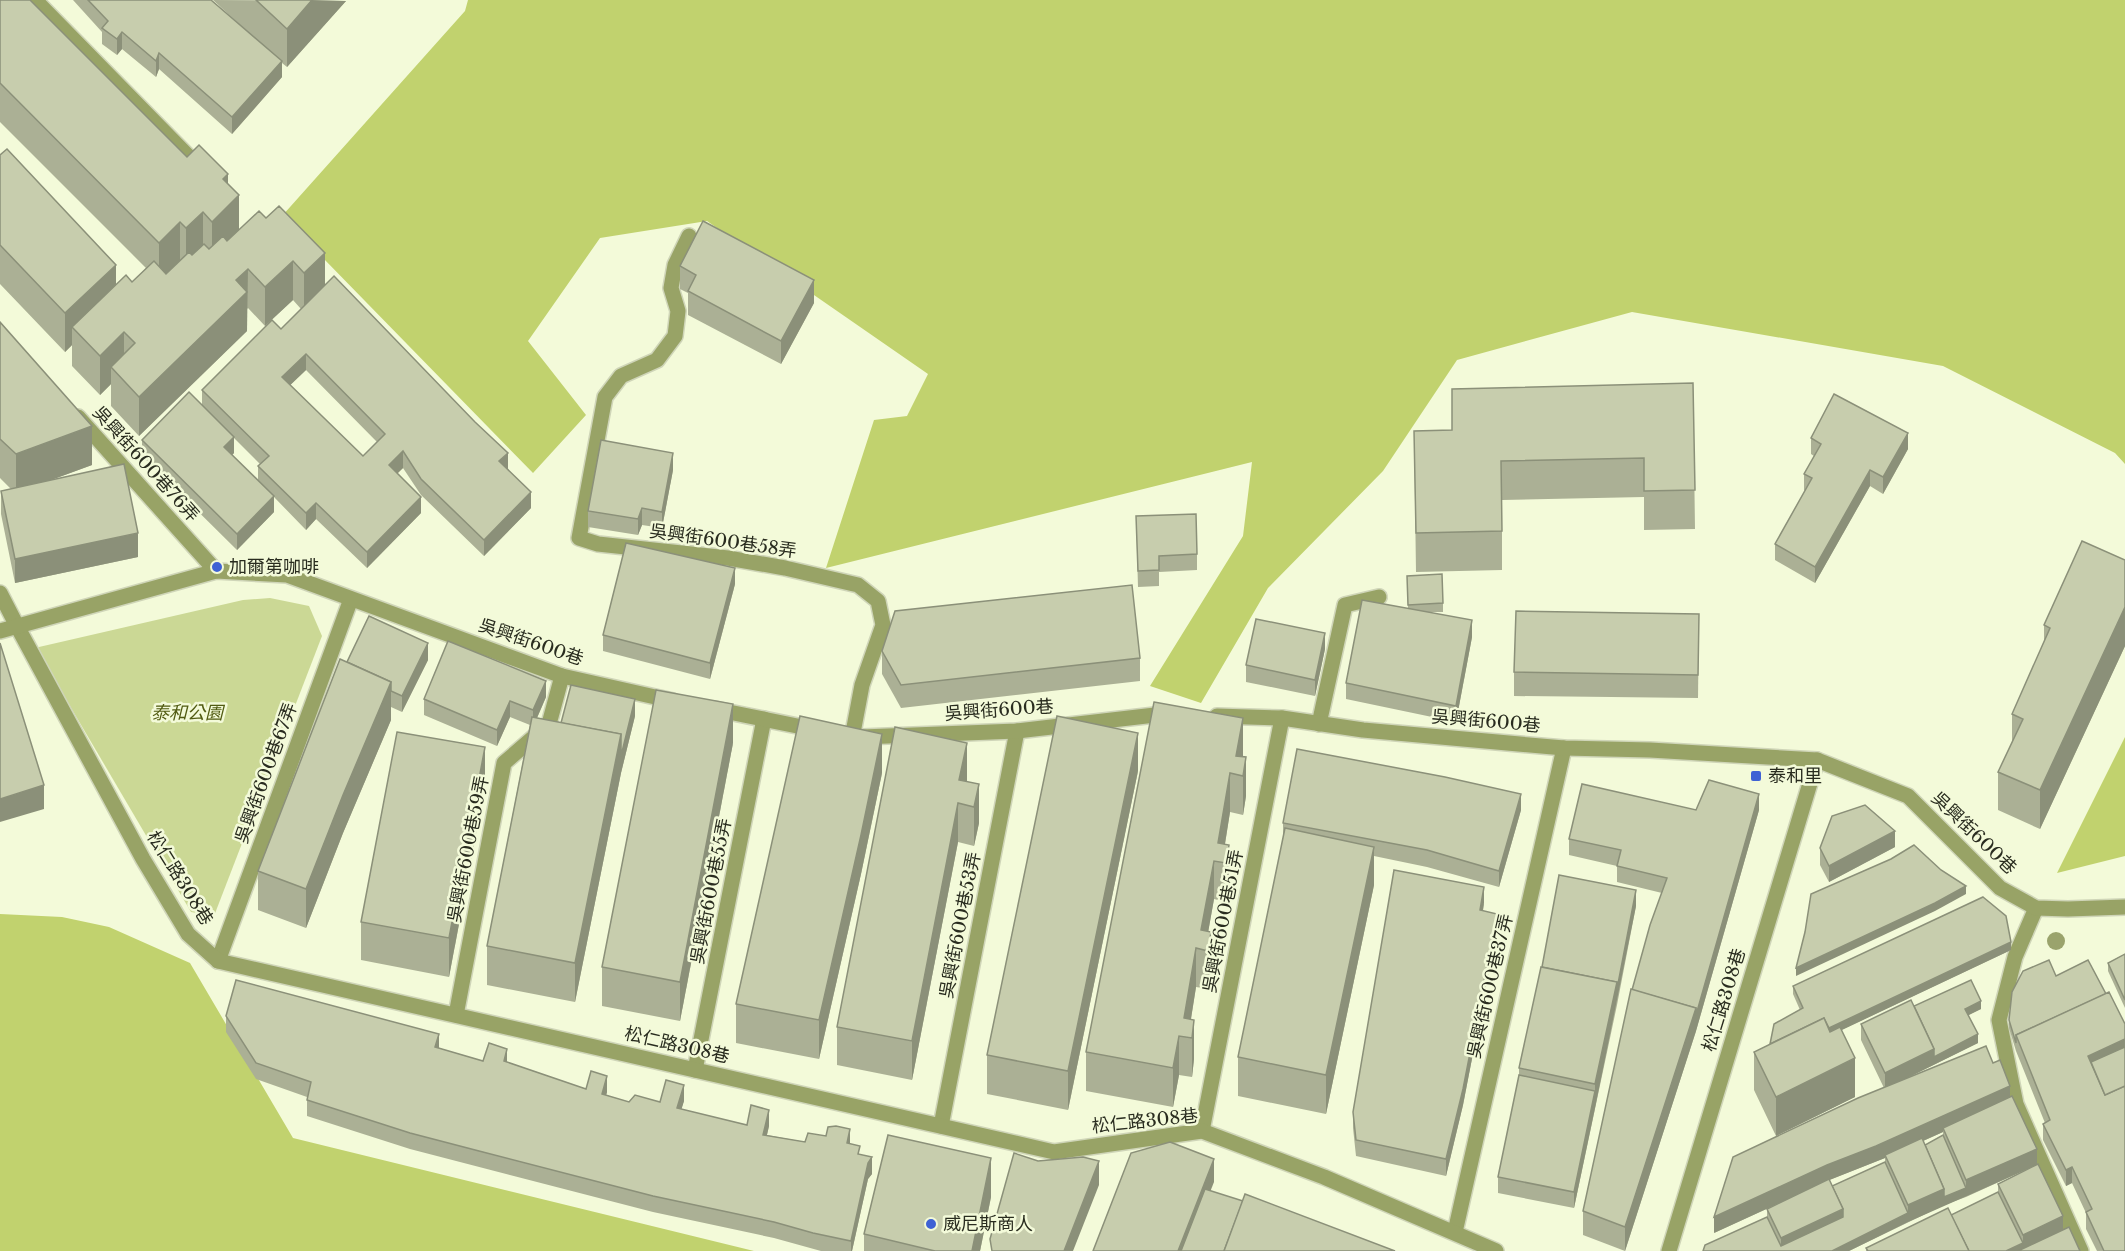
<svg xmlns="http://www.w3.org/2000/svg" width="2125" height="1251" font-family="'Libre Baskerville','Noto Sans TC',serif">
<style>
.green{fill:#cbd895}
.forest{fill:#c1d26e}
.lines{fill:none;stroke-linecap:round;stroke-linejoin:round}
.service-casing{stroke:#cfd5b8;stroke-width:18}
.minor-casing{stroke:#cfd5b8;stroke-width:18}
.service{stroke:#98a366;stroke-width:15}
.minor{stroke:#98a366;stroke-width:15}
.tree{fill:#9aa36c}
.wall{fill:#abb095;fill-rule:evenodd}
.shaded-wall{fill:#8b9079}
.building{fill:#c7cdad;stroke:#8b9079;stroke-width:1.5;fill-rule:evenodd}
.poi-dot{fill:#3f62d4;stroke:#f3fad9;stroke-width:2}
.labels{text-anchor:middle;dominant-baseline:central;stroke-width:5;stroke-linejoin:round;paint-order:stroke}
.street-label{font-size:18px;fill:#292c1f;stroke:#f3fad9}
.poi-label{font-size:18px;fill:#292c1f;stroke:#f3fad9;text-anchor:start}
.park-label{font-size:18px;font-style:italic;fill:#515b12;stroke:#f3fad9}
</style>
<rect width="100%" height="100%" fill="#f3fad9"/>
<polygon class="green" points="270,598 309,606 322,636 214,916 191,912 37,650 39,647 243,600"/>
<g class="forest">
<polygon points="468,0 2125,0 2125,464 2115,453 1943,366 1632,312 1457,360 1383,471 1268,588 1201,703 1150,686 1243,536 1252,462 826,568 874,420 907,416 928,374 707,221 600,238 528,341 586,415 533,473 282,216 465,11"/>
<polygon points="2125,737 2125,856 2057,873"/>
<polygon points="0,914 62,917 109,927 190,963 293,1138 754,1251 0,1251"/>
</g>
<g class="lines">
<g class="service-casing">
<g id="service">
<polyline points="35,0 189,157"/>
<polyline points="689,236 675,265 671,288 678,311 675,336 657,360 621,376 605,397 579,538 598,544 728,558 785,568 858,585 878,601 883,625 862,685 852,738"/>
<polyline points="78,417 216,571"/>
<polyline points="0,593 17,626"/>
<polyline points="1319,724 1345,605 1379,597"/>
<polyline points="2036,908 2015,957 1999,1020 2016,1104 2081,1251"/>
<polyline points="218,961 351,599"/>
<polyline points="456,1015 504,763 549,724 562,676"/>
<polyline points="695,1070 764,719"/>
<polyline points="941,1126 1017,731"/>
<polyline points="1202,1131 1282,718"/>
<polyline points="1455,1232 1564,748"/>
<polyline points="1669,1251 1817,760"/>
</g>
</g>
<g class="minor-casing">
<g id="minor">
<polyline points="17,626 143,859 188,934 218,961 1054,1152 1202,1131 1324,1177 1496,1251"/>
<polyline points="0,631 216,571 287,575 562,676 673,701"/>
<polyline points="714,709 817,730"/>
<polyline points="1217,716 1282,718 1363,730 1564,748 1650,750 1817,760 1908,796 2000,888 2036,908 2068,909 2125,907"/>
<polyline points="862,737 1017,731 1155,715 1169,715"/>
</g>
</g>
<use href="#service" class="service"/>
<use href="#minor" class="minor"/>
</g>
<circle class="tree" cx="2056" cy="941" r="9"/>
<g class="wall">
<path d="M0,0L187,157L228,184L239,231L259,211L325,286L508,469H507L531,508L484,556L421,495L403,468L397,473L421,513L367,568L316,519L306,530L274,497V512L237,550L142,456V440L202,405V390L281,329L301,309L293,300L265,326L248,308L247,309V331L139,436L111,406V384L100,395L72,366V345L65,352L0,284V155L116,285L132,282L146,268L0,122ZM306,370L377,442L363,456L290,385ZM234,438L260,464L258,466V481L232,455L234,453Z"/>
<polygon points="73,0 211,0 250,34 213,0 346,1 287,67 282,63 282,77 232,134 159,69 156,77 122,49 117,55 102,44 102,32"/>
<polygon points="680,266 814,303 781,364 688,315 688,293 680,289"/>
<polygon points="0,322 92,465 48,481 138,557 15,583 1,514 1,491 11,489 0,478"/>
<polygon points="1693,383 1695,529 1644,530 1644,497 1502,500 1502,570 1416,572 1414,431 1452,430"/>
<polygon points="1811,438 1908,449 1883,494 1870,486 1815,583 1775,560 1775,544 1805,491 1804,490 1804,474 1814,456 1811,454"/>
<polygon points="673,470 662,528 642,525 638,535 588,527 588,511"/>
<polygon points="1136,516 1197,554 1197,570 1159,572 1159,586 1138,587"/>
<polygon points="2125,560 2125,646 2040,829 1998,810 1998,772 2012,743 2012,714 2044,643 2044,625"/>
<polygon points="1407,576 1443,603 1443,612 1429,612 1472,637 1456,722 1346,699 1346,683 1408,608"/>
<polygon points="735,584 710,679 603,651 603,635"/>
<polygon points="1699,614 1698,698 1514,696 1514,672"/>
<polygon points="1325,649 1315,696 1246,682 1246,665"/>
<polygon points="882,651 1140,658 1140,681 901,708 882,674"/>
<polygon points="428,660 402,712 391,707 391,720 343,833 306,928 258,910 258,871 347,662"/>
<polygon points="546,697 537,718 561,723 635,716 621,773 575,1002 487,985 487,946 530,725 510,717 497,746 424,715 424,699"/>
<polygon points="1243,718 1243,757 1246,796 1243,815 1230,812 1225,844 1229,883 1226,902 1214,899 1208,932 1211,971 1208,989 1196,987 1191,1019 1194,1059 1192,1077 1179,1075 1173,1107 1086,1091 1086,1052"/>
<polygon points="733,743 680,1021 602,1006 602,967"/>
<polygon points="1138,771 1068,1110 987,1094 987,1055"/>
<polygon points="882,773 861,874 819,1059 736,1043 736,1004"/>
<polygon points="967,782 979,823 974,846 958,842 912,1080 837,1065 837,1027"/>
<polygon points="485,786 449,977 361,960 361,922"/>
<polygon points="1521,810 1499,887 1427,867 1374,856 1374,885 1326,1114 1238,1096 1238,1057 1283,838 1283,823"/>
<polygon points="1696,810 1759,810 1696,1031 1625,1251 1583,1235 1583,1211 1632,990 1662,893 1617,882 1617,866 1569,855 1569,839"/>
<polygon points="1895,847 1829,882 1820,865 1820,848"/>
<polygon points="1484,903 1483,911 1497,930 1463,1105 1446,1176 1356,1156 1353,1128 1353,1112"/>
<polygon points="1636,906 1617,1005 1574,1208 1498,1193 1498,1177 1519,1075 1519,1068 1542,967"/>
<polygon points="2011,950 1841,1030 1855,1097 1776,1136 1754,1090 1754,1052 1770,1044 1800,1010 1793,994 1793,986"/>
<polygon points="2125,954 2125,1008 2108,971 2108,963"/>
<path d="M1914,1006L1981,1009L1968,1015L1978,1043L1909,1077L1993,1063L2010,1097L2063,1230L2080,1251H1866V1248L1951,1215L1998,1192V1184L2034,1166L1966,1197L1944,1205L1849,1251H1703L1767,1217V1209L1801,1193L1714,1233L1884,1088L1861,1040V1024ZM1943,1132V1135L1925,1145L1923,1141ZM1885,1158V1162L1832,1186L1829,1180Z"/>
<polygon points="226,1016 439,1048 483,1061 507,1062 586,1089 607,1092 606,1095 629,1102 684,1101 681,1109 747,1125 769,1126 767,1135 805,1142 850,1144 860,1155 872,1174 868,1179 852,1251 821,1251 774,1238 653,1212 410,1149 307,1116 307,1097 256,1079 226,1032"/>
<polygon points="2009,1020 2125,1251 2097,1251 2086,1229 2086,1213 2072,1183 2066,1186 2043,1140 2043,1124 2045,1123 2016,1051 2009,1028"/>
<polygon points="991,1197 980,1251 864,1251 864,1234"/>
</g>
<g class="shaded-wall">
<polygon points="312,0 346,1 287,67 287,29"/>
<polygon points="122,32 122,49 117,55 117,39"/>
<polygon points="159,53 159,69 156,77 156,61"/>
<polygon points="282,61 282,77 232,134 232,117"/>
<polygon points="228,174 228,205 239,195 239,234 212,260 212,222 223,179"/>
<polygon points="203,212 203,251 186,267 186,228"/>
<polygon points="180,222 180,261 159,281 159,243"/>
<polygon points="325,253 325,292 304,312 304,273"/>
<polygon points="293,261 293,300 265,326 265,287"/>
<polygon points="116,265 116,303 72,327 72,345 65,352 65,313"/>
<polygon points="248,269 247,331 139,436 139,397 236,280"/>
<polygon points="814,280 814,303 781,364 781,341"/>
<polygon points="124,332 124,371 111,367 111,384 100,395 100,356"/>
<polygon points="306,354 306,370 282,393 282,377"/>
<polygon points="92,426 92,465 16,493 16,454"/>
<polygon points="1908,433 1908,449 1883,494 1883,477"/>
<polygon points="234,437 234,453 224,463 224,447"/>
<polygon points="403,451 403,468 389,482 389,465"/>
<polygon points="508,453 508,469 499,477 499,461"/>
<polygon points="673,453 673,470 662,528 662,512"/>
<polygon points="1870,470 1870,486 1815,583 1815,567"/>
<polygon points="531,492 531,508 484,556 484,540"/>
<polygon points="274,496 274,512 237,550 237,534"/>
<polygon points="421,497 421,513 367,568 367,552"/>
<polygon points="316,503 316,519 306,530 306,513"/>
<polygon points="642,508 642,525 638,535 638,519"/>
<polygon points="138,533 138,557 15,583 15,559"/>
<polygon points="735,568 735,584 710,679 710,663"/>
<polygon points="2125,607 2125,646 2040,829 2040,790"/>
<polygon points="1472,620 1472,637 1456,722 1456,706"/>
<polygon points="1325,633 1325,649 1315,696 1315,680"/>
<polygon points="428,643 428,660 402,712 402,696"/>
<polygon points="546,681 546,697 533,727 533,710"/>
<polygon points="391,682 391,720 343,833 306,928 306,889 343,795"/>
<polygon points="635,699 635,716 621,773 575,1002 575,963 621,734"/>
<polygon points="510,701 510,717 497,746 497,730"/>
<polygon points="733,704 733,743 680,1021 680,982"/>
<polygon points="1243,718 1243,757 1236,756"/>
<polygon points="1138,733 1138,771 1068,1110 1068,1071"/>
<polygon points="882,734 882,773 861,874 819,1059 819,1020"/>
<polygon points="967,743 967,782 959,780"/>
<polygon points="485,747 485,786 449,977 449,938"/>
<polygon points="1246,757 1246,796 1243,815 1243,776"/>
<polygon points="1230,773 1230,812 1222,862 1218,843"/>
<polygon points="979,784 979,823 974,846 974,807"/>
<polygon points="44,785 44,809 0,822 0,799"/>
<polygon points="1521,794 1521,810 1499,887 1499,871"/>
<polygon points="1759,794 1759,810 1696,1031 1625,1251 1625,1227"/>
<polygon points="958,803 958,842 912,1080 912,1041"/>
<polygon points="1895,831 1895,847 1829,882 1829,866"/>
<polygon points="1229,845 1229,883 1226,902 1226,863"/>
<polygon points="1374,847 1374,885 1326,1114 1326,1075"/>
<polygon points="1214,861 1214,899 1205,950 1201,930"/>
<polygon points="1966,886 1966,894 1935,911 1796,976 1796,968"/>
<polygon points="1484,887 1484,903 1480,927 1480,910"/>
<polygon points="1636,890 1636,906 1595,1108 1595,1084"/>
<polygon points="1497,914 1497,930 1463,1105 1446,1176 1446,1159"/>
<polygon points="1211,932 1211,971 1208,989 1208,951"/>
<polygon points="2011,942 2011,950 1768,1065 1768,1057"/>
<polygon points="1196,948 1196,987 1188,1037 1184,1018"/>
<polygon points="1981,1001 1981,1009 1965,1017 1965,1009"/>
<polygon points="1194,1020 1194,1059 1192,1077 1192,1038"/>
<polygon points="439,1034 439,1050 435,1047"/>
<polygon points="1978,1034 1978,1043 1885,1089 1885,1073 1934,1049"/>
<polygon points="1179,1036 1179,1075 1173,1107 1173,1068"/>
<polygon points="2125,1039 2125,1055 2091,1070 2088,1056"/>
<polygon points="507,1049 507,1065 504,1061"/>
<polygon points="1855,1058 1855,1097 1776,1136 1776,1097"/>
<polygon points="607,1076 607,1092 602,1110 602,1094"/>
<polygon points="684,1085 684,1101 677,1124 677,1108"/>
<polygon points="2010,1086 2010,1102 1943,1128 1943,1132 1887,1157 1885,1155 1885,1158 1827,1181 1714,1233 1714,1217 1827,1165"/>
<polygon points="1595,1091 1595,1108 1574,1208 1574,1192"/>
<polygon points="769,1110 769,1126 763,1151 763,1135"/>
<polygon points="850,1129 850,1145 847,1143"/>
<polygon points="2037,1149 2037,1165 1908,1222 1908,1205 1944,1189 1966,1188 1966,1180"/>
<polygon points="872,1157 872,1174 868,1179 852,1251 851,1251 851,1241 868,1163"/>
<polygon points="991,1158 991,1197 980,1251 972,1251"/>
<polygon points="1214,1159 1214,1182 1187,1251 1178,1251"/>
<polygon points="1099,1161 1099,1185 1073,1251 1064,1251"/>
<polygon points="2072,1167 2072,1183 2066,1186 2066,1170"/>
<polygon points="1843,1209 1843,1225 1781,1251 1781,1238"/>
<polygon points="1908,1213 1908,1222 1849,1251 1832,1251"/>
<polygon points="2063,1216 2063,1232 2023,1251 2006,1251 2023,1243 2023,1235"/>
</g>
<g class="building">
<polygon points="0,0 30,0 187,157 199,145 228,174 223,179 239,195 212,222 203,212 186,228 180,222 159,243 0,83"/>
<polygon points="88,0 211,0 282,61 232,117 159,53 156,61 122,32 117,39 102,28 108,21"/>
<polygon points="256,0 312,0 287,29"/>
<polygon points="7,149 116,265 65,313 0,245 0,155"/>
<polygon points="279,206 325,253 304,273 293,261 265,287 248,269 236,280 247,292 139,397 111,367 135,343 124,332 100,356 72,327 126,275 132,282 154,261 166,274 189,252 192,255 204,244 209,249 223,236 227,241 259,211 266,218"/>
<polygon points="703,221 814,280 781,341 688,291 696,275 680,266"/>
<path d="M334,276L475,422L508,453L499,461L531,492L484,540L421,479L403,451L389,465L421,497L367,552L316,503L306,513L258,466L269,456L202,390L272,320L281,329ZM306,354L385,434L363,456L282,377Z"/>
<polygon points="0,322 92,426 16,454 0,439"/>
<polygon points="1693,383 1695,490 1644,491 1644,458 1501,461 1502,531 1416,533 1414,431 1452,430 1452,389"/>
<polygon points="189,392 234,437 224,447 274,496 237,534 142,440"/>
<polygon points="1834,394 1908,433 1883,477 1870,470 1815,567 1775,544 1812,478 1804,474 1821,444 1811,438"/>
<polygon points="601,440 673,453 662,512 642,508 638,519 588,511"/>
<polygon points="124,464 138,533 15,559 1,491"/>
<polygon points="1196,514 1197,554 1159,556 1159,570 1138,571 1136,516"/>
<polygon points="2082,541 2125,560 2125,607 2040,790 1998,772 2023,719 2012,714 2050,628 2044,625"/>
<polygon points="626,543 735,568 710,663 603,635"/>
<polygon points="1442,574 1443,603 1408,605 1407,576"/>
<polygon points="1132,585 1140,658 901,685 882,651 895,611"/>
<polygon points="1362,600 1472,620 1456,706 1346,683"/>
<polygon points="1516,611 1699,614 1698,675 1514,672"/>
<polygon points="369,616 428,643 402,696 391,691 391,682 347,662"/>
<polygon points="1256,619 1325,633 1315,680 1246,665"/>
<polygon points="448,641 546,681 533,710 510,701 497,730 424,699"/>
<polygon points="0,643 44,785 0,799"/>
<polygon points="340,659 391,682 343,795 306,889 258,871"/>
<polygon points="571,685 635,699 621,756 621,734 561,723"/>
<polygon points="656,690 733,704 680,982 602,967"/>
<polygon points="1154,702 1243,718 1236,756 1246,757 1243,776 1230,773 1218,843 1229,845 1226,863 1214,861 1201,930 1211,932 1208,951 1196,948 1184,1018 1194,1020 1192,1038 1179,1036 1173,1068 1086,1052"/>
<polygon points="800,716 882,734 861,835 819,1020 736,1004"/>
<polygon points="1057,716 1138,733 1068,1071 987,1055"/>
<polygon points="532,717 621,734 575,963 487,946"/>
<polygon points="895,727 967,743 959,780 979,784 974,807 958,803 912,1041 837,1027"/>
<polygon points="397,732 485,747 449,938 361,922"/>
<polygon points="1297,749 1445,777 1521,794 1499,871 1427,850 1283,823"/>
<polygon points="1709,780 1759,794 1696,1015 1696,1008 1632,990 1650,925 1667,878 1617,866 1621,850 1569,839 1582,784 1696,810"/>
<polygon points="1865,805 1895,831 1829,866 1820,848 1832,816"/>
<polygon points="1285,828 1374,847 1326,1075 1238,1057"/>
<polygon points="1914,845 1941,870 1966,886 1935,903 1796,968 1805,932 1811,894 1891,859"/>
<polygon points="1394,870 1484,887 1480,910 1497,914 1463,1089 1446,1159 1356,1140 1353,1112"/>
<polygon points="1559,875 1636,890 1617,989 1617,982 1542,967"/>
<polygon points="1983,897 2006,916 2011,942 1829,1028 1824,1018 1770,1044 1774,1024 1803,1008 1793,986"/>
<polygon points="2125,954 2125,1000 2108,963"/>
<polygon points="2049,960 2056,976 2088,960 2106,994 2016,1035 2016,1043 2009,1020 2012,992 2023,971"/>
<polygon points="1541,967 1617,982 1595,1084 1519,1068"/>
<polygon points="236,980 439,1034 435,1047 483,1061 489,1043 507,1049 504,1061 586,1089 591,1071 607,1076 602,1094 629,1102 635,1095 660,1102 666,1080 684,1085 677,1108 747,1125 751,1105 769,1110 763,1135 805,1142 808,1133 826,1136 828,1127 836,1126 850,1129 847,1143 860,1146 858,1154 872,1157 868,1163 851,1241 813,1233 774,1222 653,1196 479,1151 410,1133 307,1100 311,1082 256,1063 226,1016"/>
<polygon points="1971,980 1981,1001 1965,1009 1978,1034 1934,1057 1934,1049 1914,1006"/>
<polygon points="1631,989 1696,1008 1625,1227 1583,1211"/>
<polygon points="2109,992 2125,1024 2125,1039 2088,1056 2105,1095 2125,1086 2125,1251 2104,1251 2086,1212 2092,1209 2072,1167 2066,1170 2043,1124 2050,1120 2016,1035"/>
<polygon points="1911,1000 1934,1049 1885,1073 1861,1024"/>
<polygon points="1824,1018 1830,1032 1840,1027 1855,1058 1776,1097 1754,1052"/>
<polygon points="1986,1046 1993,1063 2000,1060 2010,1086 1876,1146 1827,1165 1714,1217 1733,1157 1858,1098"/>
<polygon points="2125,1047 2125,1086 2105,1095 2091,1062"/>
<polygon points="1519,1075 1595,1091 1574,1192 1498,1177"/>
<polygon points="2012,1096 2037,1149 1966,1180 1943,1128"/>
<polygon points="888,1135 991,1158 972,1251 935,1251 864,1234"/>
<polygon points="1943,1135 1966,1188 1944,1197 1944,1189 1925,1145"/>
<polygon points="1922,1138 1944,1189 1908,1205 1885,1155"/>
<polygon points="1170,1142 1214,1159 1178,1251 1093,1251 1131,1153"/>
<polygon points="1014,1153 1038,1161 1083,1157 1099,1161 1064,1251 992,1251 990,1239"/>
<polygon points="1885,1162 1908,1213 1832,1251 1703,1251 1705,1245 1767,1217 1781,1246 1843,1217 1843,1209 1832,1186"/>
<polygon points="2038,1164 2063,1216 2023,1235 1998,1184"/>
<polygon points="1829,1179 1843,1209 1781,1238 1767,1209"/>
<polygon points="1205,1189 1243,1201 1224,1251 1181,1251"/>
<polygon points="1998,1192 2023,1243 2006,1251 1969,1251 1951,1215"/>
<polygon points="1245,1194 1395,1251 1224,1251"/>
<polygon points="1948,1208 1969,1251 1868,1251 1866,1248"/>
<polygon points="2069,1227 2080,1251 2018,1251"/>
</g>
<g class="poi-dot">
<circle cx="217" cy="567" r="6"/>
<rect x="1750" y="770" width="12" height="12" rx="3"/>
<circle cx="931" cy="1224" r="6"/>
</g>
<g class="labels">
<g class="street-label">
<text transform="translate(146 464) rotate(48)">吳興街600巷76弄</text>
<text transform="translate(723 541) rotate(8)">吳興街600巷58弄</text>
<text transform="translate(531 642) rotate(19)">吳興街600巷</text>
<text transform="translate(999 710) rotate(-4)">吳興街600巷</text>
<text transform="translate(1486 721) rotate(5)">吳興街600巷</text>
<text transform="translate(266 773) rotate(-70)">吳興街600巷67弄</text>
<text transform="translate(1974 833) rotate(44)">吳興街600巷</text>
<text transform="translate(468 849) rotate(-79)">吳興街600巷59弄</text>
<text transform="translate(180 878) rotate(58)">松仁路308巷</text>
<text transform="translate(711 891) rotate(-79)">吳興街600巷55弄</text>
<text transform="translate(1223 921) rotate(-79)">吳興街600巷51弄</text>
<text transform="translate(960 925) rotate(-79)">吳興街600巷53弄</text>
<text transform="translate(1490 986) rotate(-77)">吳興街600巷37弄</text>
<text transform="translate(1724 1000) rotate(-73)">松仁路308巷</text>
<text transform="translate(677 1045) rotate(13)">松仁路308巷</text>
<text transform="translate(1145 1121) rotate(-6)">松仁路308巷</text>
</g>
<g class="poi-label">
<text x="229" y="567">加爾第咖啡</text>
<text x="1768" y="776">泰和里</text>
<text x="943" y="1224">威尼斯商人</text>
</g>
<g class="park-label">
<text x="187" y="713">泰和公園</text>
</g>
</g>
</svg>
